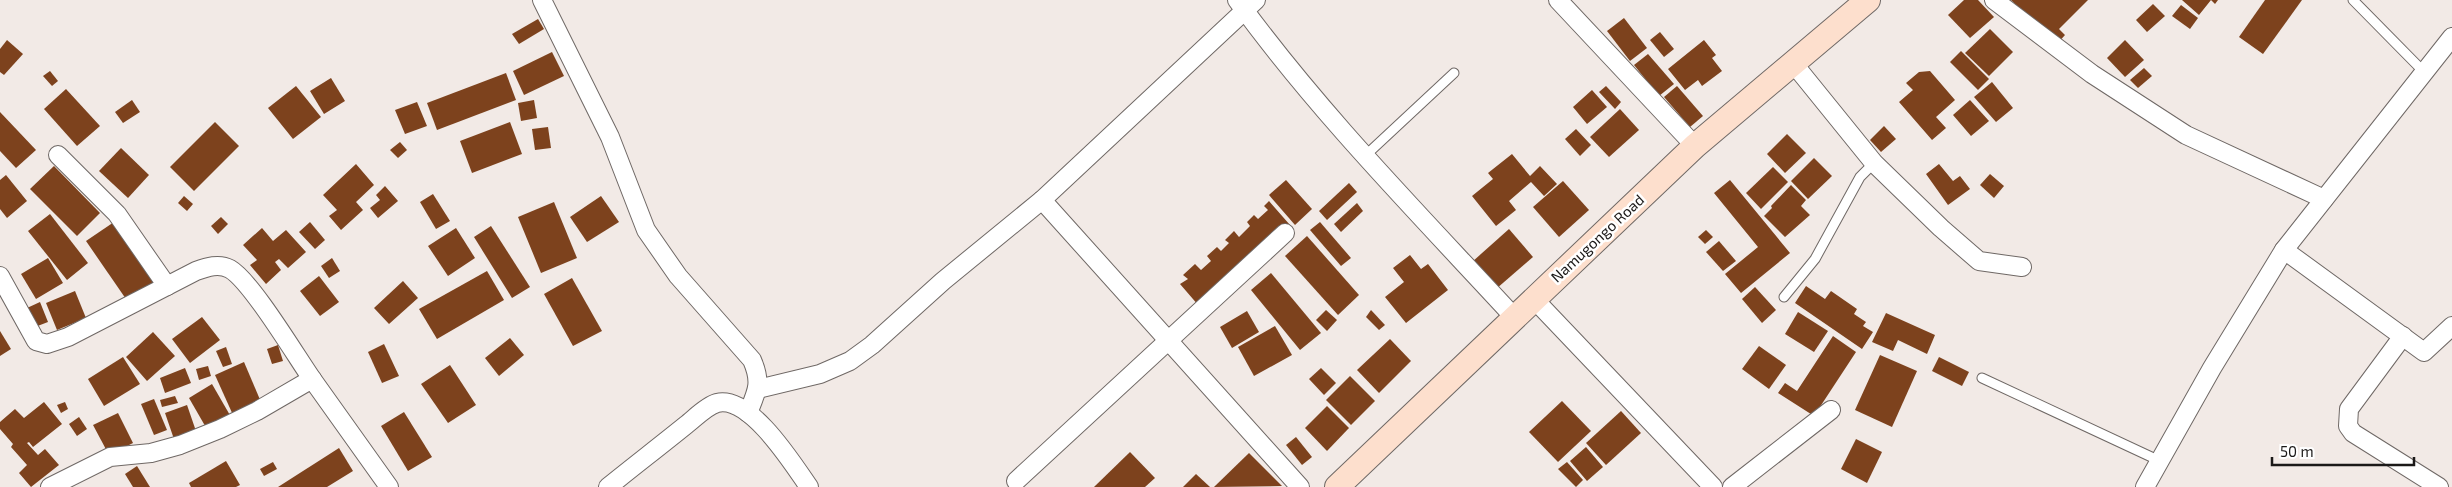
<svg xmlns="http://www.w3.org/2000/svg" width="2452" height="487" font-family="'Exo 2',sans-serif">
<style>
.building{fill:#7d421d}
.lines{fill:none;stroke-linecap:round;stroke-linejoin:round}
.lane-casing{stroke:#6f6865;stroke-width:11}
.street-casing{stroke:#6f6865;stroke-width:20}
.secondary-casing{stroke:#6f6865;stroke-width:26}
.lane{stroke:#fff;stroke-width:9}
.street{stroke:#fff;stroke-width:18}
.secondary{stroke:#fddfcd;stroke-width:24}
.labels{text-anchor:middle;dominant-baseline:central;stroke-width:5;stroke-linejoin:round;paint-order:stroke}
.street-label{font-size:15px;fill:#1b1918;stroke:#fff}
</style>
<rect width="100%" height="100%" fill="#f2eae6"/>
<g class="building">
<polygon points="1964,0 1978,0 1994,17 1970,38 1948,15"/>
<polygon points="2011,0 2088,0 2059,29 2065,35 2056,45"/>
<polygon points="2182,0 2218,0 2215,4 2211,0 2199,15"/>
<polygon points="2265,0 2302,0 2263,54 2239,37"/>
<polygon points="2153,4 2165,16 2147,32 2136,20"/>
<polygon points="2181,5 2198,18 2190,29 2172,16"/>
<polygon points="1624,18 1647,48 1630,61 1607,31"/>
<polygon points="538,19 544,29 519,44 512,34"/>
<polygon points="1990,29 2013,52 1989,76 1965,53"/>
<polygon points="1660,32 1674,49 1664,57 1650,40"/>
<polygon points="7,40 23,54 4,75 0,72 0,49"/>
<polygon points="1704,40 1716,55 1712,58 1722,71 1702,86 1698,80 1685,90 1668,69"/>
<polygon points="2125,40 2144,60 2125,77 2107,58"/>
<polygon points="1961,51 1989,79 1978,90 1950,62"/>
<polygon points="552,52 564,76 524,95 513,71"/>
<polygon points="1648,54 1674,84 1659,96 1634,65"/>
<polygon points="2144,68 2152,76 2138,88 2130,80"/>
<polygon points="50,71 58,81 52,86 43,76"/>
<polygon points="1930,71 1955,100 1936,117 1946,128 1932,140 1899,102 1913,90 1906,83 1919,72"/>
<polygon points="506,73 516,100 437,130 427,103"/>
<polygon points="331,78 345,101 324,114 310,91"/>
<polygon points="1992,82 2013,108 1996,122 1974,97"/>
<polygon points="296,86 321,117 293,139 268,108"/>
<polygon points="1606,86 1621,102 1615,109 1599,92"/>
<polygon points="1677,86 1703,116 1690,127 1664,97"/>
<polygon points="66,89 100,126 77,146 44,109"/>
<polygon points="1592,90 1607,107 1587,124 1573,107"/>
<polygon points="132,100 140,112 123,123 115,112"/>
<polygon points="534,100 537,118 521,121 518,103"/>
<polygon points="1970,100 1989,121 1971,136 1953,115"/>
<polygon points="417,102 427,126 405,134 395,110"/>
<polygon points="1620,109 1639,130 1609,157 1590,137"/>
<polygon points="0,112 36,150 16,168 0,151"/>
<polygon points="215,122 239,146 194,191 170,167"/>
<polygon points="510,122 522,154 472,173 460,141"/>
<polygon points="1884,126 1896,139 1881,152 1870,140"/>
<polygon points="548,127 551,148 535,150 532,129"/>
<polygon points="1576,129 1591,145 1580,156 1565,139"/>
<polygon points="1787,134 1806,153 1785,173 1767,154"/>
<polygon points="400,142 407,150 398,158 390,150"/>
<polygon points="121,148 149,175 128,198 99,171"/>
<polygon points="1512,154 1530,176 1540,166 1557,184 1544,196 1531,182 1509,201 1516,210 1496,226 1472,196 1493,179 1488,173"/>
<polygon points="1814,158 1832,176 1808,199 1791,181"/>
<polygon points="356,164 374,185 356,202 363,210 341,230 329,216 337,210 323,195"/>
<polygon points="1939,164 1953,181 1960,176 1970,189 1948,205 1926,174"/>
<polygon points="54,166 100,213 77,236 30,189"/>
<polygon points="1773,167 1788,182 1761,209 1746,193"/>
<polygon points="1990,174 2004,186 1994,198 1980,185"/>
<polygon points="6,175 27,201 7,218 0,209 0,180"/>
<polygon points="1286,180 1312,209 1295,225 1269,195"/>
<polygon points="1730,180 1790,253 1741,293 1725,274 1758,247 1714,193"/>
<polygon points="1563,181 1589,210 1559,237 1533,207"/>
<polygon points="1349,183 1357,192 1327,220 1319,211"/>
<polygon points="1791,185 1806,200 1801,206 1810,215 1785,237 1764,216 1772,208 1771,206"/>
<polygon points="385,186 398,201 378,218 370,208 380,200 376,195"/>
<polygon points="433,194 450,221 436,229 420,202"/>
<polygon points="184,196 193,204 187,211 178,203"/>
<polygon points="601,196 619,222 587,242 570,217"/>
<polygon points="1269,201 1290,225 1199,306 1180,284 1188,279 1183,275 1195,264 1201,270 1211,261 1207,256 1217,247 1221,251 1229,243 1225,240 1234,231 1239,237 1250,226 1247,222 1254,215 1258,219 1268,210 1264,206"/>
<polygon points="554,202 577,258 541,273 518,217"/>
<polygon points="1357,203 1363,211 1341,232 1334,224"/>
<polygon points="50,214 88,263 67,280 28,231"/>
<polygon points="221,217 228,224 218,234 211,226"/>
<polygon points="114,222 155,283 128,302 86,241"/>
<polygon points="310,222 325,240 315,249 299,232"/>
<polygon points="1320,222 1351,258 1341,266 1310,230"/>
<polygon points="491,226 530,287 512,298 474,237"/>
<polygon points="262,228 273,241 286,230 306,252 288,268 279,259 275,262 281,270 266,284 250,265 257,260 243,245"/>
<polygon points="456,228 475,258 448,276 428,246"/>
<polygon points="1509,229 1533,257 1496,289 1472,262"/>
<polygon points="1706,230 1713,237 1705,244 1698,237"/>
<polygon points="1307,236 1359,295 1338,315 1285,256"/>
<polygon points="1719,241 1736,261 1723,271 1706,252"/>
<polygon points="1410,255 1421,269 1428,264 1448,290 1406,323 1385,297 1404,282 1393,268"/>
<polygon points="48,258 63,283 36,299 21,274"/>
<polygon points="332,258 340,271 329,278 321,266"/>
<polygon points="487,271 504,300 437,339 419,309"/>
<polygon points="1271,273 1321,333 1300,350 1251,290"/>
<polygon points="319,276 339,302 320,316 300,291"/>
<polygon points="572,278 602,331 573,346 544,294"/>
<polygon points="403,281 418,298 389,324 374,308"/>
<polygon points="1806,286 1825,299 1831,291 1857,309 1854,314 1866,322 1863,326 1873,332 1862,349 1795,303"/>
<polygon points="1755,287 1776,310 1762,323 1742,299"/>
<polygon points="75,291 86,318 57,330 46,303"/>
<polygon points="40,302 48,322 35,327 27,308"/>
<polygon points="1326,310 1337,320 1327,331 1316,320"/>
<polygon points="1371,310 1385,325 1379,330 1366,317"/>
<polygon points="1247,311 1259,332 1232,348 1220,327"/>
<polygon points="1798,312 1828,331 1814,352 1785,334"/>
<polygon points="1886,313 1935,335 1927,354 1898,340 1893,351 1872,342"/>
<polygon points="202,317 220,340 190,363 172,339"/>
<polygon points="1275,326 1292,355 1254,376 1238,347"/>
<polygon points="0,331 11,349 0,356"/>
<polygon points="153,332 175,356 147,381 126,357"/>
<polygon points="1833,336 1856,352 1814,416 1778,393 1785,383 1797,391"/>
<polygon points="510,338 524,355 499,376 485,358"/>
<polygon points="1390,339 1411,361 1379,393 1357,370"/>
<polygon points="384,344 399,376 382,383 368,352"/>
<polygon points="278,345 283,361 272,364 267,349"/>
<polygon points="1759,346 1786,365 1769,389 1742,369"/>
<polygon points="226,347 232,364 223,367 216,351"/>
<polygon points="1880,355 1917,371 1892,427 1855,410"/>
<polygon points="123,357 140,384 104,406 88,379"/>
<polygon points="1939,357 1969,372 1962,386 1932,371"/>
<polygon points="244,362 261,402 233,415 215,375"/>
<polygon points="450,365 476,405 448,423 421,384"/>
<polygon points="208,366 211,376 199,380 196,369"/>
<polygon points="185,368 191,383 165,393 160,378"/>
<polygon points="1321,368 1336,383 1324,395 1309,379"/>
<polygon points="1350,376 1375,401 1351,425 1326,400"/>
<polygon points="212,384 231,417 208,431 189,398"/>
<polygon points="175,396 178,403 162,407 160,400"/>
<polygon points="154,399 167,430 154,435 141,404"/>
<polygon points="1562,401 1591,431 1558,462 1529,432"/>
<polygon points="44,402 62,424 33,447 29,442 27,443 38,455 45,449 59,465 31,487 19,473 27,465 11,447 13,444 0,429 0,422 15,409 24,418"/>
<polygon points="65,402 68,409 61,413 57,405"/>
<polygon points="187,405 197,434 175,442 165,413"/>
<polygon points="1327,406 1349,428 1327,451 1305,428"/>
<polygon points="1621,411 1641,433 1606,465 1586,443"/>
<polygon points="404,412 432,457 408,471 381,426"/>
<polygon points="118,413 133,443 109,455 93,425"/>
<polygon points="79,417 87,429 77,436 69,424"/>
<polygon points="1296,437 1312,457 1302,465 1286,445"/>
<polygon points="1856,439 1882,452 1867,483 1841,469"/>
<polygon points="1586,447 1603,467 1587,481 1570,461"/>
<polygon points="339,448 353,471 327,487 278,487"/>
<polygon points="1130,452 1155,478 1145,487 1094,487"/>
<polygon points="1249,453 1282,486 1214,487"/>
<polygon points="226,461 240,485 236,487 191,487 189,483"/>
<polygon points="273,462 277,469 264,476 260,469"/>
<polygon points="1567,462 1583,480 1576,487 1558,469"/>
<polygon points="137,466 150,487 133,487 125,474"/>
<polygon points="1196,474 1210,487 1183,487"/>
</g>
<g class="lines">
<g class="lane-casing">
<g id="lane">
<polyline points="2353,0 2424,72"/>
<polyline points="1366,155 1454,73"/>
<polyline points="1784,297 1815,259 1860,177 1874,163"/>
<polyline points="1982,378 2160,461"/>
</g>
</g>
<g class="street-casing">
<g id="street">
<path d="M542,0L610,137L646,230L678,276L752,360C762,383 757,391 748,413"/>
<path d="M1237,0C1319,113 1419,214 1514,317"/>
<polyline points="1558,0 1695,146"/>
<polyline points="1994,0 2092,74 2186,135 2324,199"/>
<polyline points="1793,63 1874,163 1941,228 1979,261 2022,267"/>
<polyline points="58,155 117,214 167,286"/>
<polyline points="1042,200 1300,487"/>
<polyline points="2284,250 2424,352 2452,326"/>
<path d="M0,276L36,341L47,344L68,337L196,271C207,267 219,263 230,269C251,281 296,356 312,379"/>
<polyline points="1533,298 1713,487"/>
<polyline points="2403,336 2349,409 2348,426 2353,433 2439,487"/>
<polyline points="758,389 820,374 850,361 872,345 943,281 1042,200 1256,0"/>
<polyline points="1016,481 1285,233"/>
<polyline points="50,487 110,457 151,453 180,445 220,429 257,411 312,379 389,487"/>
<path d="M608,487C634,466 660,446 686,425C694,419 706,406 717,403C750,395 793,464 809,487"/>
<polyline points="1732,487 1831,410"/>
<polyline points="2145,487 2212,368 2284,250 2452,37"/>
</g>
</g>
<g class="secondary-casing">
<polyline id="secondary" points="1337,487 1695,146 1868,0"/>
</g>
<use href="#lane" class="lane"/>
<use href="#street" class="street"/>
<use href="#secondary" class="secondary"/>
</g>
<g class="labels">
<g class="street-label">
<text transform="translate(1597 238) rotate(-43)">Namugongo Road</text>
</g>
</g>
<path d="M2272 457v8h142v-8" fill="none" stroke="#1b1918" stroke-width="2.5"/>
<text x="2280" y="457" font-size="15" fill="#1b1918" stroke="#ffffff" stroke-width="4" paint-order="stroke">50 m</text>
</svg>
